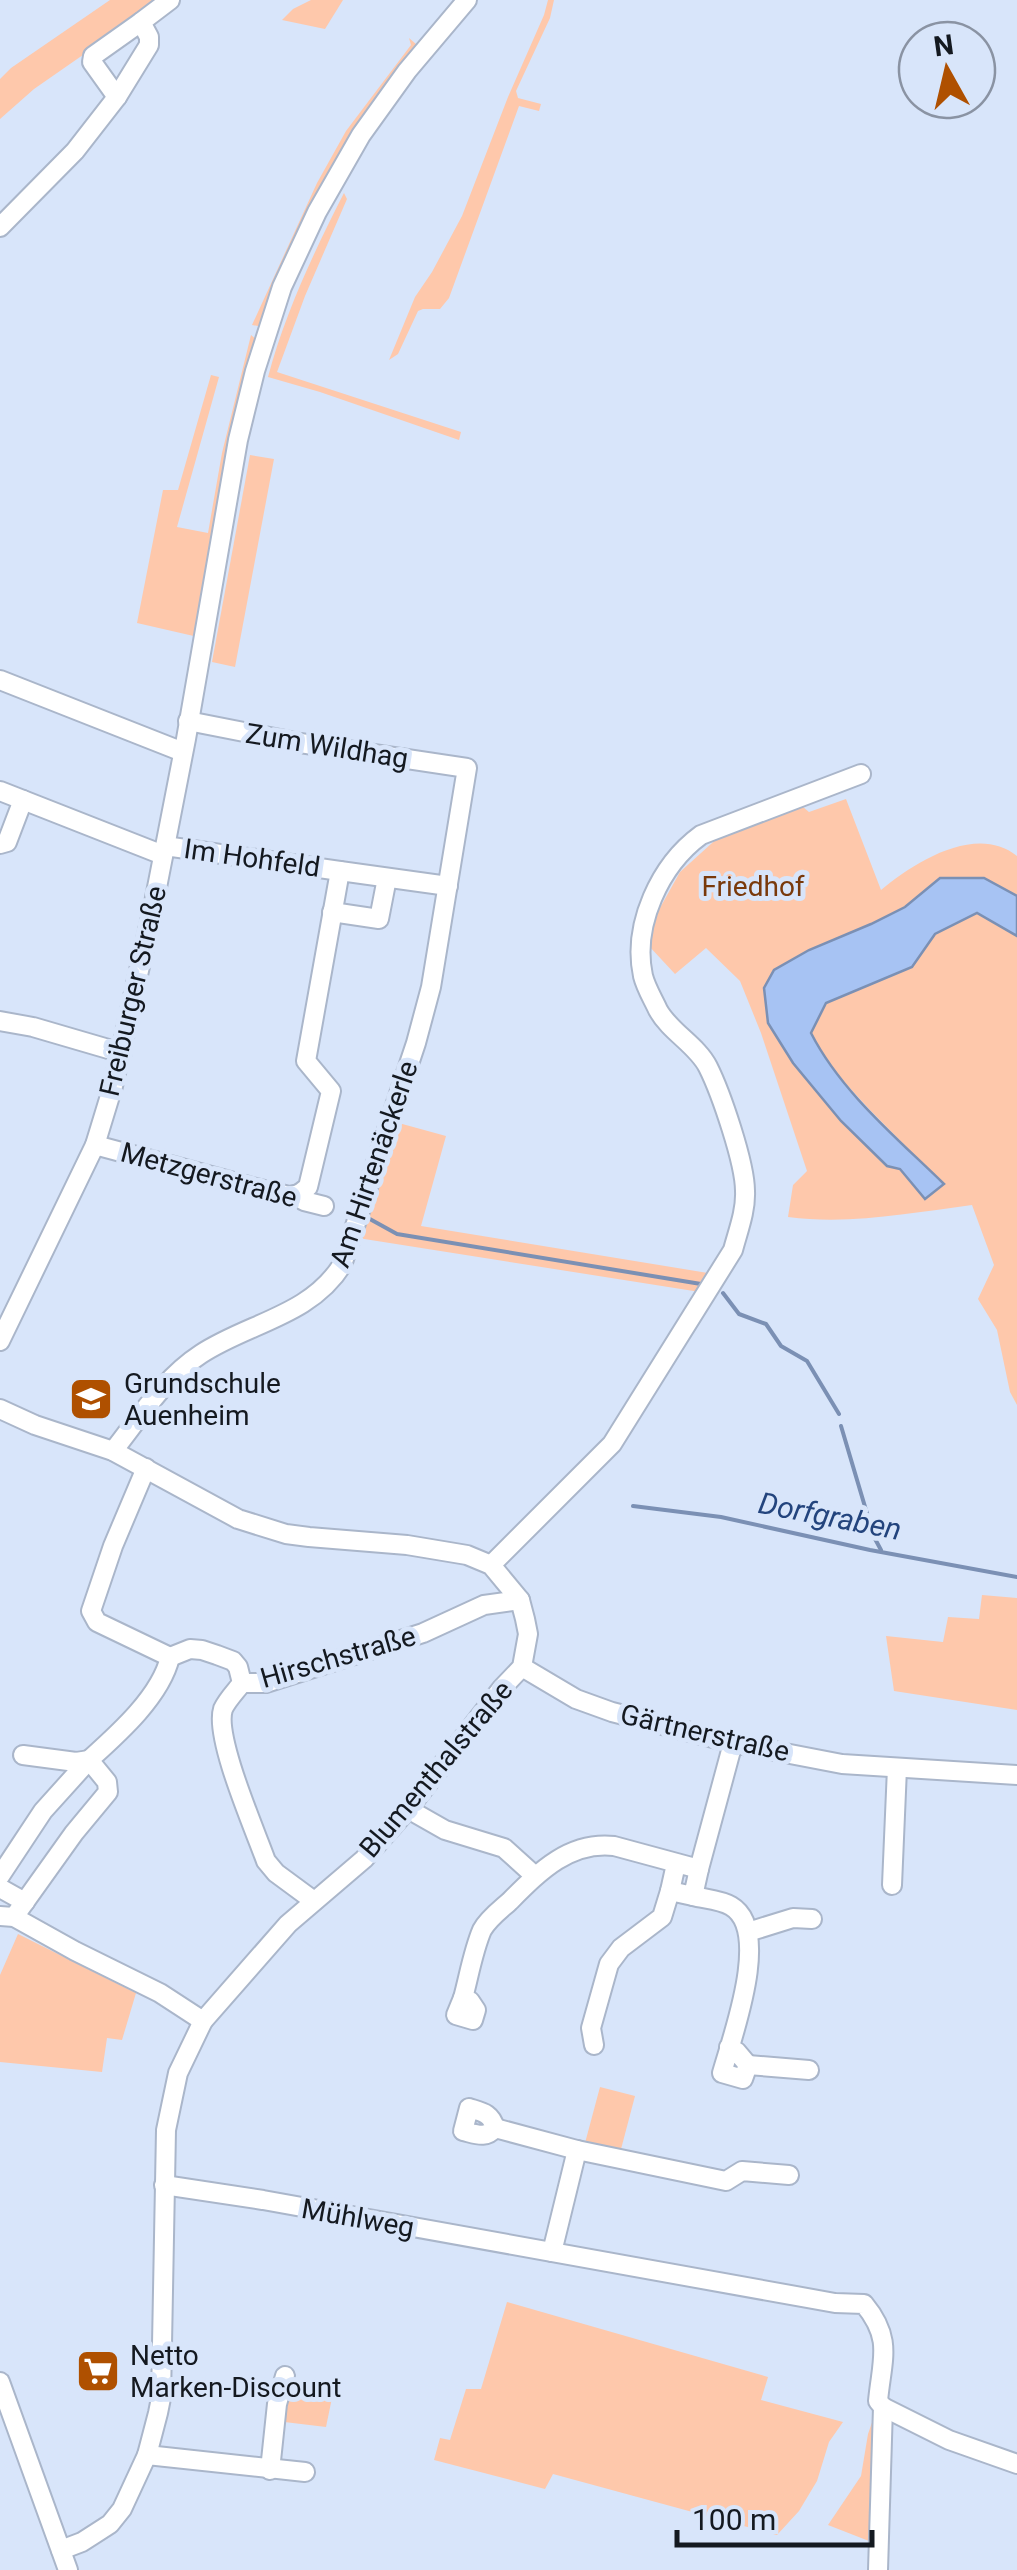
<svg xmlns="http://www.w3.org/2000/svg" width="1017" height="2570" font-family="Roboto,sans-serif">
<style>
.green{fill:#fec8ab}
.water{fill:#a7c3f3;stroke:#7b90b4;stroke-width:2.5}
.lines{fill:none;stroke-linecap:round;stroke-linejoin:round}
.stream{stroke:#7b90b4;stroke-width:4}
.minor-casing{stroke:#aab6ca;stroke-width:22}
.minor{stroke:#fff;stroke-width:18}
.labels{text-anchor:middle;dominant-baseline:central;stroke-width:10;stroke-linejoin:round;paint-order:stroke}
.street-label{font-size:28px;fill:#141920;stroke:#d8e5fa}
.park-label{font-size:28px;fill:#79390b;stroke:#d8e5fa}
.poi-label{font-size:28px;fill:#141920;stroke:#d8e5fa;text-anchor:start}
.water-label{font-size:30px;font-style:italic;fill:#23447d;stroke:#d8e5fa}
</style>
<rect width="100%" height="100%" fill="#d8e5fa"/>
<g class="green">
<polygon points="110,0 162,0 34,89 0,119 0,79 11,68"/>
<polygon points="311,0 343,0 325,29 282,20 293,9"/>
<polygon points="548,0 554,0 550,18 516,91 518,98 541,104 539,111 519,106 449,298 440,309 423,309 418,311 398,354 389,360 415,297 432,272 462,216 508,97 544,15"/>
<polygon points="409,38 416,44 416,50 263,324 258,326 252,325 317,183 346,131 411,45"/>
<path d="M344,193L347,199L305,296L277,372L461,432L459,440L320,392L268,377C285,313 314,252 344,193Z"/>
<polygon points="251,335 257,340 198,637 137,623 163,490 178,490 211,375 219,377 177,527 208,533 222,453"/>
<polygon points="250,455 274,459 235,667 212,662"/>
<path d="M846,799L881,890C914,862 977,823 1017,856V896L984,878H940L905,907L871,924L809,950L775,970L764,988L900,1169L925,1199L943,1184L869,1109L826,1062L810,1033L826,1003L912,967L935,934L978,913L1017,936V1405L1010,1392L997,1330L978,1299L994,1265L972,1205C910,1213 850,1225 788,1217L793,1185L807,1171L761,1033L740,981L706,948L675,974L648,945L656,915L680,872L722,834L803,807L809,812Z"/>
<polygon points="395,1122 446,1136 421,1226 714,1274 700,1292 358,1238"/>
<polygon points="982,1595 1017,1598 1017,1710 894,1691 886,1636 943,1642 948,1617 979,1619"/>
<polygon points="18,1934 136,1993 122,2040 107,2038 102,2072 0,2062 0,1975"/>
<polygon points="600,2087 635,2096 620,2153 585,2143"/>
<polygon points="507,2302 768,2377 761,2400 843,2422 829,2442 817,2481 799,2511 777,2535 553,2474 545,2489 434,2460 440,2438 450,2440 466,2389 481,2389"/>
<polygon points="284,2386 333,2393 326,2427 276,2421"/>
<polygon points="876,2411 874,2543 828,2525 861,2476 868,2434"/>
</g>
<path class="water" d="M940,878H984L1017,896V936L977,913L935,934L912,967L826,1003L811,1033C841,1092 897,1138 944,1184L925,1199L900,1169L887,1166L841,1121L793,1063L768,1023L764,988L774,970L809,950L871,924L905,907Z"/>
<g class="lines">
<g class="stream">
<polyline points="368,1218 397,1234 701,1284"/>
<polyline points="723,1293 739,1314 766,1324 781,1346 807,1361 839,1414"/>
<polyline points="841,1426 874,1537 881,1550"/>
<polyline points="633,1506 721,1517 870,1550 1017,1577"/>
</g>
<g class="minor-casing">
<g id="minor">
<polyline points="117,97 92,62 93,56 141,22"/>
<polyline points="0,227 75,151 117,97 149,45 149,37 141,22 170,0"/>
<polyline points="0,680 183,752"/>
<polyline points="0,791 163,855"/>
<polyline points="0,844 7,842 23,800"/>
<polyline points="165,846 340,871 306,1061 331,1091 308,1187 299,1194"/>
<polyline points="340,871 448,886"/>
<polyline points="332,912 379,919 387,878"/>
<polyline points="0,1021 33,1027 122,1053"/>
<polyline points="95,1145 248,1186 289,1196 299,1194 304,1201 324,1206"/>
<polyline points="0,1341 95,1145 113,1086 152,913 186,739 238,440 255,371 282,287 317,212 361,135 407,71 467,0"/>
<polyline points="0,1409 35,1425 113,1451 238,1519 286,1534 309,1537 407,1545 467,1555 491,1565 520,1600 525,1619 528,1634 522,1667 502,1688 408,1809 364,1859 288,1924 203,2021 178,2073 166,2130 161,2398 158,2413 147,2455 122,2509 110,2524 82,2542 61,2550"/>
<path d="M113,1451C140,1417 164,1378 201,1354C248,1323 310,1316 342,1265L416,1043L431,987L467,768L300,743L188,721"/>
<path d="M491,1565L612,1444L733,1250C738,1231 746,1211 745,1191C745,1163 721,1093 708,1067C697,1045 670,1032 658,1010C653,999 646,988 643,976C632,925 660,865 701,835L861,774"/>
<polyline points="170,1657 190,1649 202,1650 217,1655 233,1661 238,1667 242,1683 266,1683 423,1633 484,1605 520,1600"/>
<polyline points="522,1667 576,1699 612,1712 733,1743 842,1764 1017,1775"/>
<path d="M242,1683C236,1691 227,1700 223,1709C214,1737 255,1830 266,1861L276,1873L314,1901"/>
<polyline points="23,1755 76,1762 89,1760"/>
<polyline points="408,1809 445,1830 504,1848 535,1876"/>
<polyline points="699,1869 733,1743"/>
<polyline points="0,1876 43,1811 89,1760"/>
<polyline points="892,1885 897,1768"/>
<polyline points="0,1888 25,1902"/>
<path d="M693,1896C705,1899 721,1900 731,1906C772,1930 732,2037 722,2073L743,2079L748,2065L737,2052L729,2047"/>
<polyline points="0,1916 14,1917 75,1951 160,1993 203,2021"/>
<path d="M14,1917L74,1833L108,1792L107,1782L89,1760C118,1734 161,1696 170,1657L97,1622L91,1611L113,1546L146,1468"/>
<polyline points="748,1932 793,1918 812,1919"/>
<path d="M463,1998C469,1976 473,1951 482,1930C488,1919 500,1910 509,1902C539,1872 569,1841 614,1846L699,1869L693,1896L670,1891L676,1864"/>
<polygon points="463,1998 470,2001 476,2010 473,2020 456,2015"/>
<polyline points="594,2045 591,2028 609,1964 621,1948 662,1917 670,1891"/>
<polyline points="748,2065 809,2070"/>
<path d="M469,2108C482,2112 491,2113 495,2128C486,2139 476,2134 463,2131Z"/>
<polyline points="495,2128 577,2150 726,2181 742,2171 789,2175"/>
<path d="M164,2185L263,2200L835,2303L864,2304C893,2339 882,2359 878,2401L883,2407L878,2570"/>
<polyline points="552,2252 577,2150"/>
<polyline points="0,2382 68,2570"/>
<polyline points="883,2407 949,2440 1017,2464"/>
<polyline points="147,2455 305,2472"/>
<polyline points="270,2470 277,2404 285,2376"/>
</g>
</g>
<use href="#minor" class="minor"/>
</g>
<defs>
<g id="school-square" transform="scale(2.25)"><rect x="-9" y="-9" width="18" height="18" rx="4" fill="#af5000" stroke="#d8e5fa"/><path d="M0-5L7-2L0 1L-7-2ZM-4 1L0 2.5L4 1V4Q0 6-4 4Z" fill="#fff"/></g>
<g id="supermarket-square" transform="scale(2.25)"><rect x="-9" y="-9" width="18" height="18" rx="4" fill="#af5000" stroke="#d8e5fa"/><path d="M-6-5.5h2.5l.6 2H6L4.5 2H-2.5L-4.4-4H-6ZM-1.5 3.2a1.3 1.3 0 1 0 .1 0ZM3 3.2a1.3 1.3 0 1 0 .1 0Z" fill="#fff"/></g>
</defs>
<g fill-rule="evenodd">
<use href="#school-square" x="91" y="1399"/>
<use href="#supermarket-square" x="98" y="2371"/>
</g>
<g class="labels">
<g class="street-label">
<text transform="translate(327 746) rotate(9)">Zum Wildhag</text>
<text transform="translate(252 858) rotate(8)">Im Hohfeld</text>
<text transform="translate(133 991) rotate(-77)">Freiburger Straße</text>
<text transform="translate(374 1164) rotate(-71)">Am Hirtenäckerle</text>
<text transform="translate(209 1175) rotate(15)">Metzgerstraße</text>
<text transform="translate(338 1657) rotate(-16)">Hirschstraße</text>
<text transform="translate(705 1733) rotate(13)">Gärtnerstraße</text>
<text transform="translate(436 1769) rotate(-50)">Blumenthalstraße</text>
<text transform="translate(358 2218) rotate(10)">Mühlweg</text>
</g>
<g class="park-label">
<text x="753" y="886">Friedhof</text>
</g>
<g class="poi-label">
<text x="124" y="1383">Grundschule<tspan x="124" dy="32">Auenheim</tspan></text>
<text x="130" y="2355">Netto<tspan x="130" dy="32">Marken-Discount</tspan></text>
</g>
<g class="water-label">
<text transform="translate(830 1516) rotate(11)">Dorfgraben</text>
</g>
</g>
<g transform="translate(947 70) rotate(352)"><circle r="48" fill="#d8e5fa" stroke="#8a93a3" stroke-width="2.5"/>
<path d="M0-8L18 38L0 25L-18 38Z" fill="#af5000"/>
<text y="-15" font-size="28" font-weight="bold" text-anchor="middle" fill="#141920">N</text>
</g>
<path d="M677 2530v15h195v-15" fill="none" stroke="#141920" stroke-width="5"/>
<text x="692" y="2530" font-size="30" fill="#141920" stroke="#d8e5fa" stroke-width="8" paint-order="stroke">100 m</text>
</svg>
